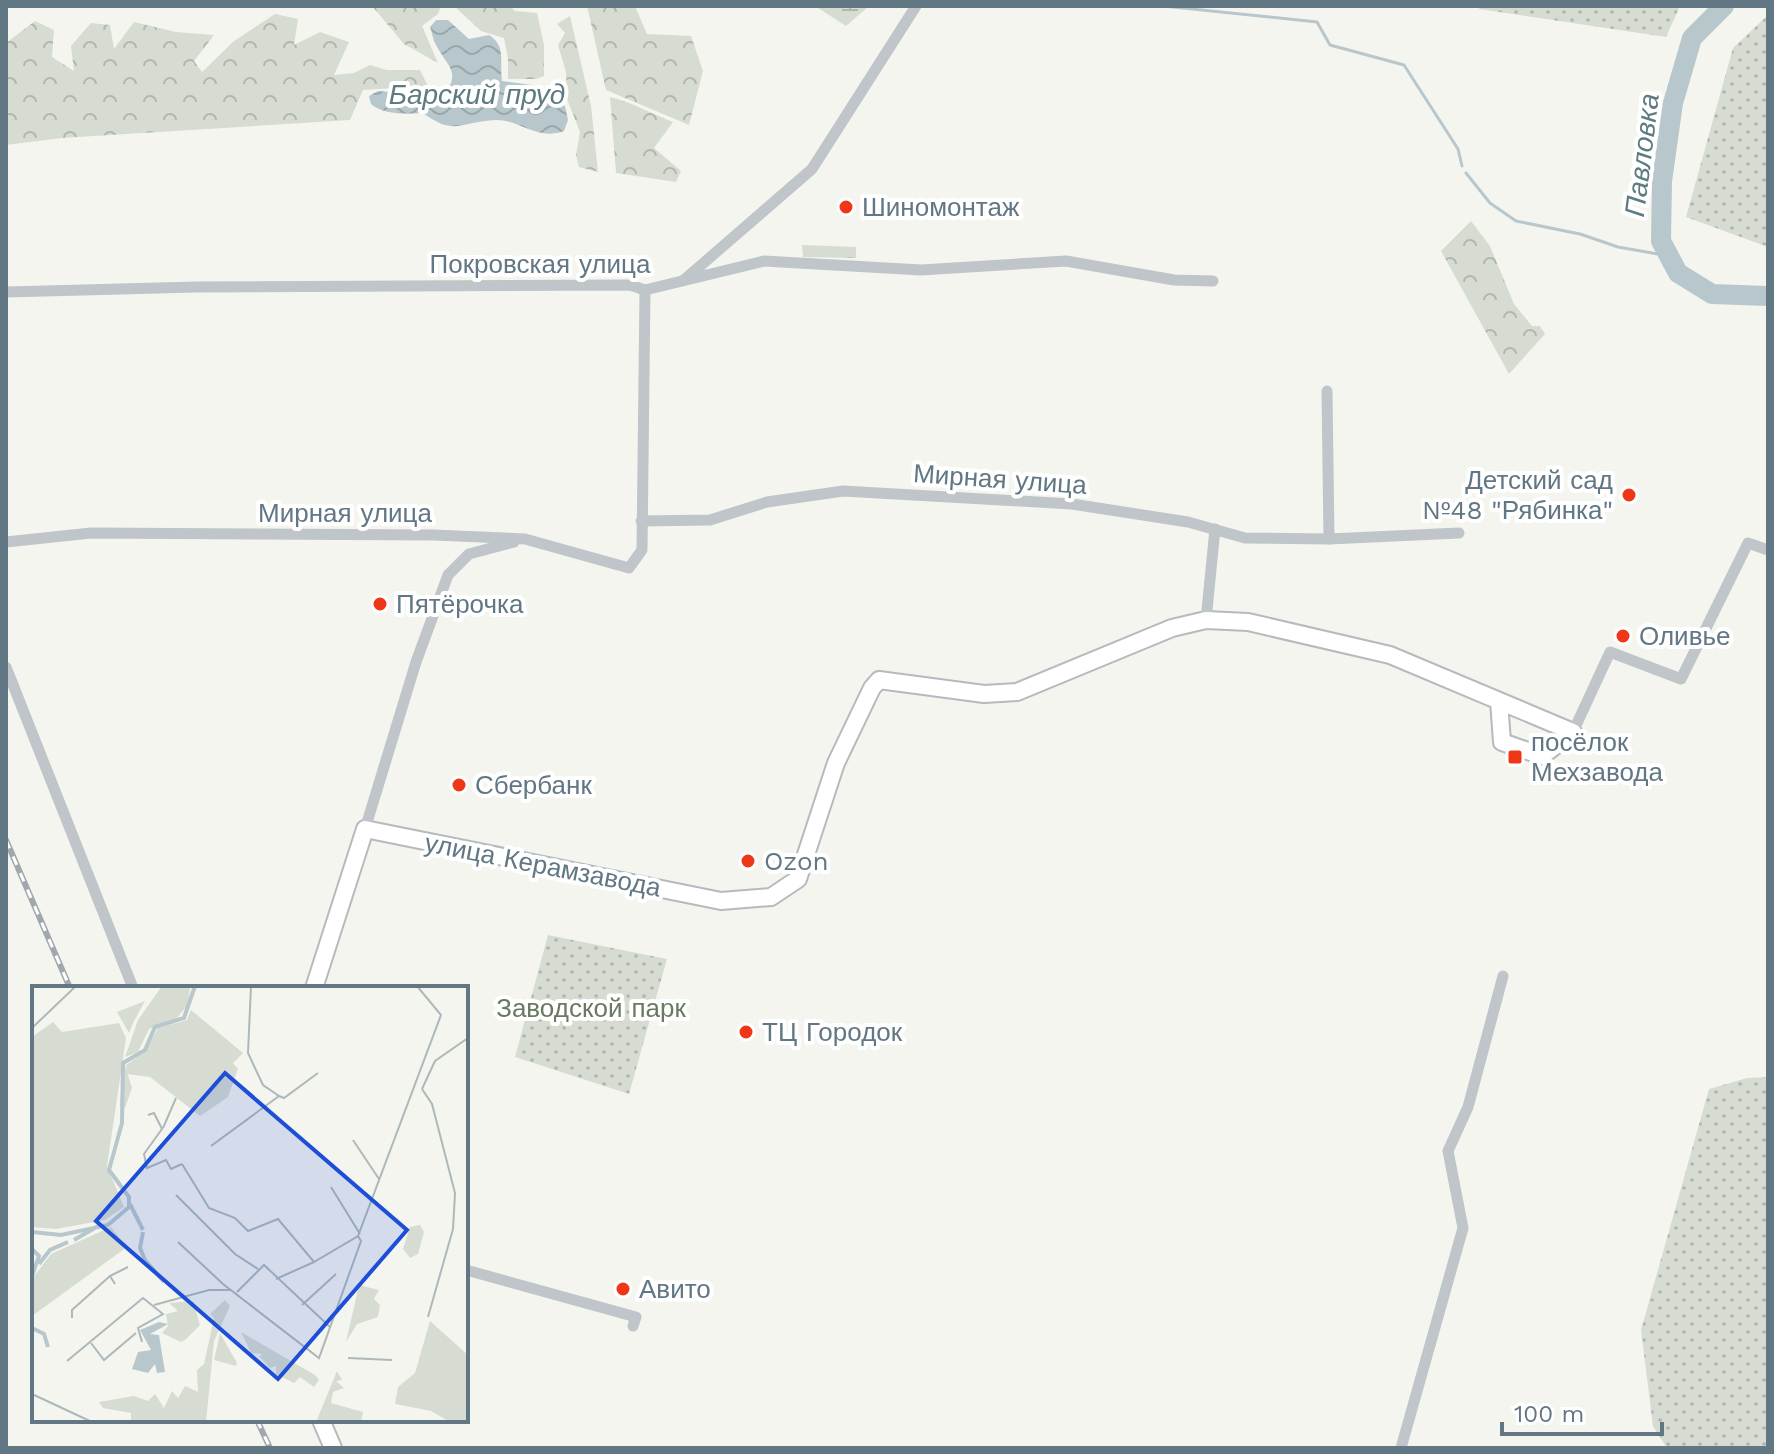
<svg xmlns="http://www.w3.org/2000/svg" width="1774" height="1454" font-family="'Work Sans',sans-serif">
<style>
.green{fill:url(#green-dots)}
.forest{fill:url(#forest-crowns)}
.wetland{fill:url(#wetland-marsh)}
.water{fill:url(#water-waves)}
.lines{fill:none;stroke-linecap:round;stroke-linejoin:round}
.stream{stroke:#b8c7cb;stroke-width:3}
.river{stroke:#b8c7cb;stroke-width:20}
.secondary-casing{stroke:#b4babe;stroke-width:20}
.street{stroke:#bfc5c8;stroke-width:11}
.secondary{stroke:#fff;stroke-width:16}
.rail-casing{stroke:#a0a8ad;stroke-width:6}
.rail{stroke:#fff;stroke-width:3;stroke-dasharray:9;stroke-linecap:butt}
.poi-dot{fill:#ef3617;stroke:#fff;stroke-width:3}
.labels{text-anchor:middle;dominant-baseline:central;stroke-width:8;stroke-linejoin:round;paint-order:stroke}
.poi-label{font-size:26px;fill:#627784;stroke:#fff;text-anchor:start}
.street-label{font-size:26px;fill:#627784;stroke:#fff}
.park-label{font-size:26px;fill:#687a61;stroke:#fff}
.water-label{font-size:28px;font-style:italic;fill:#5d7b81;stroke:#fff}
.inset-river{fill:none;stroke:#b8c7cb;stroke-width:4}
.inset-road{fill:none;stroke:#adb8bb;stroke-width:2}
.view{fill:#1d4ed8;fill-opacity:0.15;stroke:#1d4ed8;stroke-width:4}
.inset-edge{fill:none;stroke:#627784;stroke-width:4}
</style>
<defs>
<pattern id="green-dots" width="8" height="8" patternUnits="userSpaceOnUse" patternTransform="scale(2)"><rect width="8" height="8" fill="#d6dcd1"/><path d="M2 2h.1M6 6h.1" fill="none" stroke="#b1b7af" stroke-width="1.8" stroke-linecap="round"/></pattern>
<pattern id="forest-crowns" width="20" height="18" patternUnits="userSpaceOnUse" patternTransform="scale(2)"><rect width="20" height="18" fill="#d6dcd1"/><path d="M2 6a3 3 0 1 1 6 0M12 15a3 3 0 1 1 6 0" fill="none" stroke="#b1b7af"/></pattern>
<pattern id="wetland-marsh" width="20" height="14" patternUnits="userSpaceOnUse" patternTransform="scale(2)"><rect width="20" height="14" fill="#d6dcd1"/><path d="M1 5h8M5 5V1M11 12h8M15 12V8" fill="none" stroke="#b1b7af"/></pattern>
<pattern id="water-waves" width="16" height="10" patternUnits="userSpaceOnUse" patternTransform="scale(2)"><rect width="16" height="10" fill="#b8c7cb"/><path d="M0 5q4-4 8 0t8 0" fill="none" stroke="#99a6aa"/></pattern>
</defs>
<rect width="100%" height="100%" fill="#f5f5f0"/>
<g class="green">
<polygon points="1480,6 1680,6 1666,37 1479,9"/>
<polygon points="1768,15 1768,247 1686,217 1733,48"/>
<polygon points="548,935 667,959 629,1094 515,1057"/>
<polygon points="1768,1077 1768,1448 1667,1448 1653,1426 1641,1330 1709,1089 1747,1078"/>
</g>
<g class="forest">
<polygon points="372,6 441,6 438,14 422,26 438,63 404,44"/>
<polygon points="454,6 510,6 515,11 537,13 544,45 544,76 536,79 508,79 508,59 504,38 481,31"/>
<polygon points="587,6 635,6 647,34 691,36 703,71 689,125 606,90"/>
<polygon points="275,14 298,19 294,45 320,32 349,42 334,75 354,73 370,65 387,70 420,70 428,86 363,90 350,120 62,138 6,145 6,43 35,21 54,30 52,57 74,71 71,46 91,23 110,25 114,49 134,22 176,32 214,35 194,61 202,72 234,41"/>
<polygon points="570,16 591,106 598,172 579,167 576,155 580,132 567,99 566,72 558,45 565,33 557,24"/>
<path d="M610,97C632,102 652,114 673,122L654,148L681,171L676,182L616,173Z"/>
<polygon points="1471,221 1490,246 1514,304 1532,326 1540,326 1545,334 1509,374 1441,251"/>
<polygon points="802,245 856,247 856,258 803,257"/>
</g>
<polygon class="wetland" points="815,6 869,6 846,26"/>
<path class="water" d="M436,20H448L469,39L489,35C507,46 499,63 502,81L532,85L565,106L568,120L564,131C537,141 521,120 496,120C462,121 455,137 423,113C405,114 384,115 371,104L369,96L378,91L442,96C463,73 447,66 436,45C433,40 432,32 430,27Z"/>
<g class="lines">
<g class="stream">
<polyline points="1163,6 1317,22 1330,45 1404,65 1458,149 1462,166"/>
<polyline points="1466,173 1490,203 1516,221 1580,234 1618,247 1669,256"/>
</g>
<polyline class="river" points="1724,6 1692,38 1673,103 1662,181 1661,241 1678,273 1712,294 1768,296"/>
<g class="secondary-casing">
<g id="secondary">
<polyline points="314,988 365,829 721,901 771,897 798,879 836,763 872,688 879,680 984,694 1017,692 1172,628 1206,620 1248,622 1390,655 1573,732 1542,756 1502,742 1499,701"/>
<polyline points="321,1420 333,1448"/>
</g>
</g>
<g class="street">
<polyline points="684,280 812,169 916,6"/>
<polyline points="6,292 196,287 630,285 645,290 764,261 921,270 1066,261 1174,280 1213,281"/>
<polyline points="1327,391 1329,539"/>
<polyline points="641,521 710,520 767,502 843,491 1072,504 1188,522 1245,538 1329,539 1459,533"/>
<polyline points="6,542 91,533 434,535 525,539 629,568 642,550 645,290"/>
<polyline points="1206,620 1215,529"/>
<polyline points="6,667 133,988"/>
<polyline points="1573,732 1610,652 1681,679 1748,543 1768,550"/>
<polyline points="365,829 416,662 448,575 469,554 514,542"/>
<polyline points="466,1270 636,1317 633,1326"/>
<polyline points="1401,1448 1463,1228 1448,1151 1468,1107 1503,976"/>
</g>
<use href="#secondary" class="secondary"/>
<g class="rail-casing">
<g id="rail">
<polyline points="6,840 70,988"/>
<polyline points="257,1420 270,1448"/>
</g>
</g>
<use href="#rail" class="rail"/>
</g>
<g class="poi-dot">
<circle cx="846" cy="207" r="8"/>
<circle cx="1629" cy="495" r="8"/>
<circle cx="380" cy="604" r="8"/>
<circle cx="1623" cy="636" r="8"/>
<rect x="1507" y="749" width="16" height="16" rx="4"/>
<circle cx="459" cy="785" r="8"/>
<circle cx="748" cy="861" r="8"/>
<circle cx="746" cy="1032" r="8"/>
<circle cx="623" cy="1289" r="8"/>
</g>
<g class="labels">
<g class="poi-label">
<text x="862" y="207">Шиномонтаж</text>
<text x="1613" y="480" text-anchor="end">Детский сад<tspan x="1613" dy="30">№48 "Рябинка"</tspan></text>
<text x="396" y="604">Пятёрочка</text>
<text x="1639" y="636">Оливье</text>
<text x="1531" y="742">посёлок<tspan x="1531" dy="30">Мехзавода</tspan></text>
<text x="475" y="785">Сбербанк</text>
<text x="764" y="861">Ozon</text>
<text x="762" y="1032">ТЦ Городок</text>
<text x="639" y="1289">Авито</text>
</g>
<g class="street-label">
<text x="540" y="264">Покровская улица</text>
<text transform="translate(1000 479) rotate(4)">Мирная улица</text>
<text x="345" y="513">Мирная улица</text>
<text transform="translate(543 865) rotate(11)">улица Керамзавода</text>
</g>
<g class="park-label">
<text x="591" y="1008">Заводской парк</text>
</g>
<g class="water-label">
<text x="477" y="94">Барский пруд</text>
<text transform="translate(1642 155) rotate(-83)">Павловка</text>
</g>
</g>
<g transform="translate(32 986)">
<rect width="436" height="436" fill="#f5f5f0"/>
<path d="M130,0H158L156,19L144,33L117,43L106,66L93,71L106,34ZM113,15L102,35L97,47L85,26ZM159,24L211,67L201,77L206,83L196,111L168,130L118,91L95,88L94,79L113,66L126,42L155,34ZM21,36L30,46L87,37L94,52L75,180L92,221L73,234L24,243L0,241V51ZM79,241L95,261L0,330V293L19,268ZM398,335L436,369V436H418L399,425L363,418L366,401L383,387Z" fill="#d6dcd1"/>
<path d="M91,73L100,102L93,122L88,121ZM327,299L347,304L342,313L348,319L346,331L325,338L314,356ZM193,314L198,320L182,355L174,436H99V427L71,422L67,416L102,410L116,415L123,408L132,422L140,405L146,412L153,400L166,406L165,384L172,378L182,332L178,328ZM209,346L283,389L287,394L282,401L268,391L262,397L244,388V380L238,382L227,370L231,368L219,367ZM188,347L205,377L204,380L182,374ZM305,385L310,394L304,395L312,402L301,406L299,417L331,426L329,436H284Z" fill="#d6dcd1"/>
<path d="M161,315L168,339L154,353L149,356L130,347L136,340L134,328L146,325L137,317Z" fill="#d6dcd1"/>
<path d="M388,239L392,246L386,268L378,272L371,263L378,241Z" fill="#d6dcd1"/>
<path d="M127,336L136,338L118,348L127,349L133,386L125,387L123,378L116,387L100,383L106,366L119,364L108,344Z" fill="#b8c7cb"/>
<path class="inset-river" d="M98,218L111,244M0,246L29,249L76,239L97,221V211L77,184L90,137L91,77L113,64L123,41L152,32L163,0M111,246L108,262L113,274L132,296M42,254L68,239M0,263L7,270L0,290M7,278L18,264L36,256M0,342L12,348L16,361"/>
<path class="inset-road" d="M0,42L44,0M390,103L400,118L423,207L421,243L396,331M390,103L403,75L436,52M247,110L252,112L286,87M116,129L122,127L130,143L112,168L115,182L134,174L139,183L150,178M131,142L144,112M321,154L347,193M179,160L247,110L231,99L216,67L219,0M150,178L177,222L203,232L216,245L246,233L282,276L326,250L409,29L385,0M299,201L328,248M144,209L203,268L226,283M146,256L191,298L287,372L329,255L326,250M244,293L282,276M83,298L78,290L96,281M205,306L232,279L298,341M122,319L177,304H198M270,319L304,288M40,332V324L78,290M59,357L72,374L104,347M316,372L360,374M35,375L111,312L131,328L106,342L110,356M0,408L60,436"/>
<path class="view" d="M193,87L375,244L246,393L64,235Z"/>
<rect width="436" height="436" class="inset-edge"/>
</g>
<rect width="1774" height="1454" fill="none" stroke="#627784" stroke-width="16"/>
<path d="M1502 1422v12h160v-12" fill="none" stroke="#627784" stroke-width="4"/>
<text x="1514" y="1422" font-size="24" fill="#627784" stroke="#ffffff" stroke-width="6" paint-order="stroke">100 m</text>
</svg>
